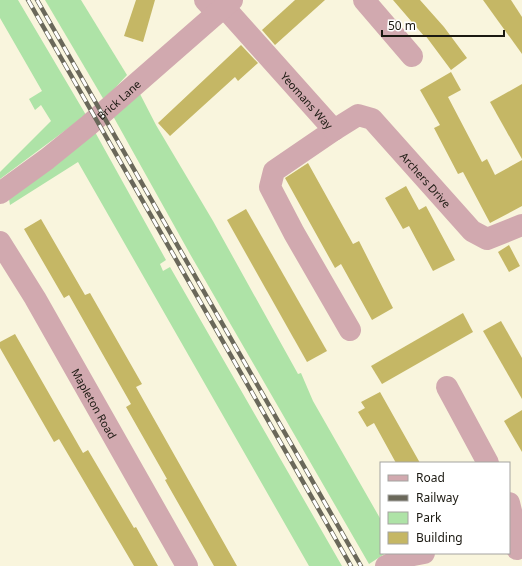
<svg xmlns="http://www.w3.org/2000/svg" width="522" height="566" font-family="'Noto Sans',sans-serif">
<style>
.green{fill:#aee3a7}
.building{fill:#c5b765}
.lines{fill:none;stroke-linecap:round;stroke-linejoin:round}
.minor{stroke:#d1a9af;stroke-width:22}
.rail-casing{stroke:#6a685a;stroke-width:4.5}
.rail{stroke:#fff;stroke-width:3;stroke-dasharray:9;stroke-linecap:butt}
.labels{text-anchor:middle;dominant-baseline:central;stroke-width:3;stroke-linejoin:round;paint-order:stroke}
.street-label{font-size:11px;fill:#1b1911;stroke:#fff}
</style>
<rect width="100%" height="100%" fill="#f9f5dd"/>
<g class="green">
<polygon points="0,0 18,0 86,115 0,179 0,172 51,121 41,105 35,110 29,99 42,91 0,18"/>
<polygon points="45,0 81,0 127,75 104,100"/>
<polygon points="140,94 156,125 213,221 298,374 301,373 313,401 381,520 381,553 386,553 369,564 190,254 113,116"/>
<polygon points="95,132 166,260 160,264 163,271 170,267 342,566 309,566 78,162 10,205 9,199"/>
</g>
<g class="building">
<polygon points="136,0 155,0 143,42 124,36"/>
<polygon points="295,0 325,0 275,45 262,30"/>
<polygon points="393,0 420,0 444,27 467,58 451,70 425,35 424,36"/>
<polygon points="483,0 511,0 522,17 522,54"/>
<polygon points="241,45 258,63 238,81 235,77 170,136 158,123"/>
<polygon points="451,72 461,90 448,97 482,162 487,159 495,175 522,160 522,206 490,223 463,172 458,174 434,128 440,125 420,90"/>
<polygon points="522,84 522,159 490,102"/>
<polygon points="308,163 353,244 359,241 393,308 372,320 341,264 335,268 285,178"/>
<polygon points="406,186 419,210 426,206 455,260 433,271 409,226 403,229 385,198"/>
<polygon points="246,209 327,351 307,362 227,220"/>
<polygon points="41,219 85,295 90,293 142,384 136,387 237,566 214,566 165,480 167,479 126,407 131,404 69,295 64,298 24,229"/>
<polygon points="509,245 520,266 509,272 498,252"/>
<polygon points="463,313 473,332 382,384 371,366"/>
<polygon points="501,321 522,358 522,399 483,331"/>
<polygon points="15,334 83,453 88,450 134,528 136,527 158,566 134,566 59,439 54,442 0,348 0,342"/>
<polygon points="380,392 420,463 396,463 374,423 367,427 358,412 365,408 361,402"/>
<polygon points="522,410 522,452 504,421"/>
</g>
<g class="lines">
<g class="minor">
<polyline points="205,0 217,13"/>
<polyline points="364,0 412,56"/>
<path id="s1" d="M224,7L334,130L274,171L270,187L294,233L350,330"/>
<path id="s2" d="M334,130L358,115L372,119L472,231L487,239L522,225"/>
<path id="s3" d="M0,193L47,159L89,125L232,0"/>
<path id="s4" d="M0,242L35,298L187,566"/>
<polyline points="447,387 488,463"/>
<polyline points="509,503 513,519 517,549"/>
<polyline points="386,566 408,556 424,553"/>
</g>
<g class="rail-casing">
<g id="rail">
<polyline points="28,0 351,566"/>
<polyline points="37,0 361,566"/>
</g>
</g>
<use href="#rail" class="rail"/>
</g>
<g class="labels">
<g class="street-label">
<text stroke="none"><textPath href="#s3" startOffset="151">Brick Lane</textPath></text>
<text stroke="none"><textPath href="#s1" startOffset="125">Yeomans Way</textPath></text>
<text stroke="none"><textPath href="#s2" startOffset="124">Archers Drive</textPath></text>
<text stroke="none"><textPath href="#s4" startOffset="187">Mapleton Road</textPath></text>
</g>
</g>
<rect x="380" y="462" width="130" height="92" fill="#ffffff" stroke="#a4a3a0"/>
<rect x="388" y="475" width="20" height="6" fill="#d1a9af" stroke="#a4a3a0"/>
<text x="416" y="482" font-size="12" fill="#1b1911">Road</text>
<rect x="388" y="495" width="20" height="6" fill="#6a685a" stroke="#a4a3a0"/>
<text x="416" y="502" font-size="12" fill="#1b1911">Railway</text>
<rect x="388" y="512" width="20" height="12" fill="#aee3a7" stroke="#a4a3a0"/>
<text x="416" y="522" font-size="12" fill="#1b1911">Park</text>
<rect x="388" y="532" width="20" height="12" fill="#c5b765" stroke="#a4a3a0"/>
<text x="416" y="542" font-size="12" fill="#1b1911">Building</text>
<path d="M382 30v6h122v-6" fill="none" stroke="#1b1911" stroke-width="2"/>
<text x="388" y="30" font-size="12" fill="#1b1911" stroke="#ffffff" stroke-width="3" paint-order="stroke">50 m</text>
</svg>
